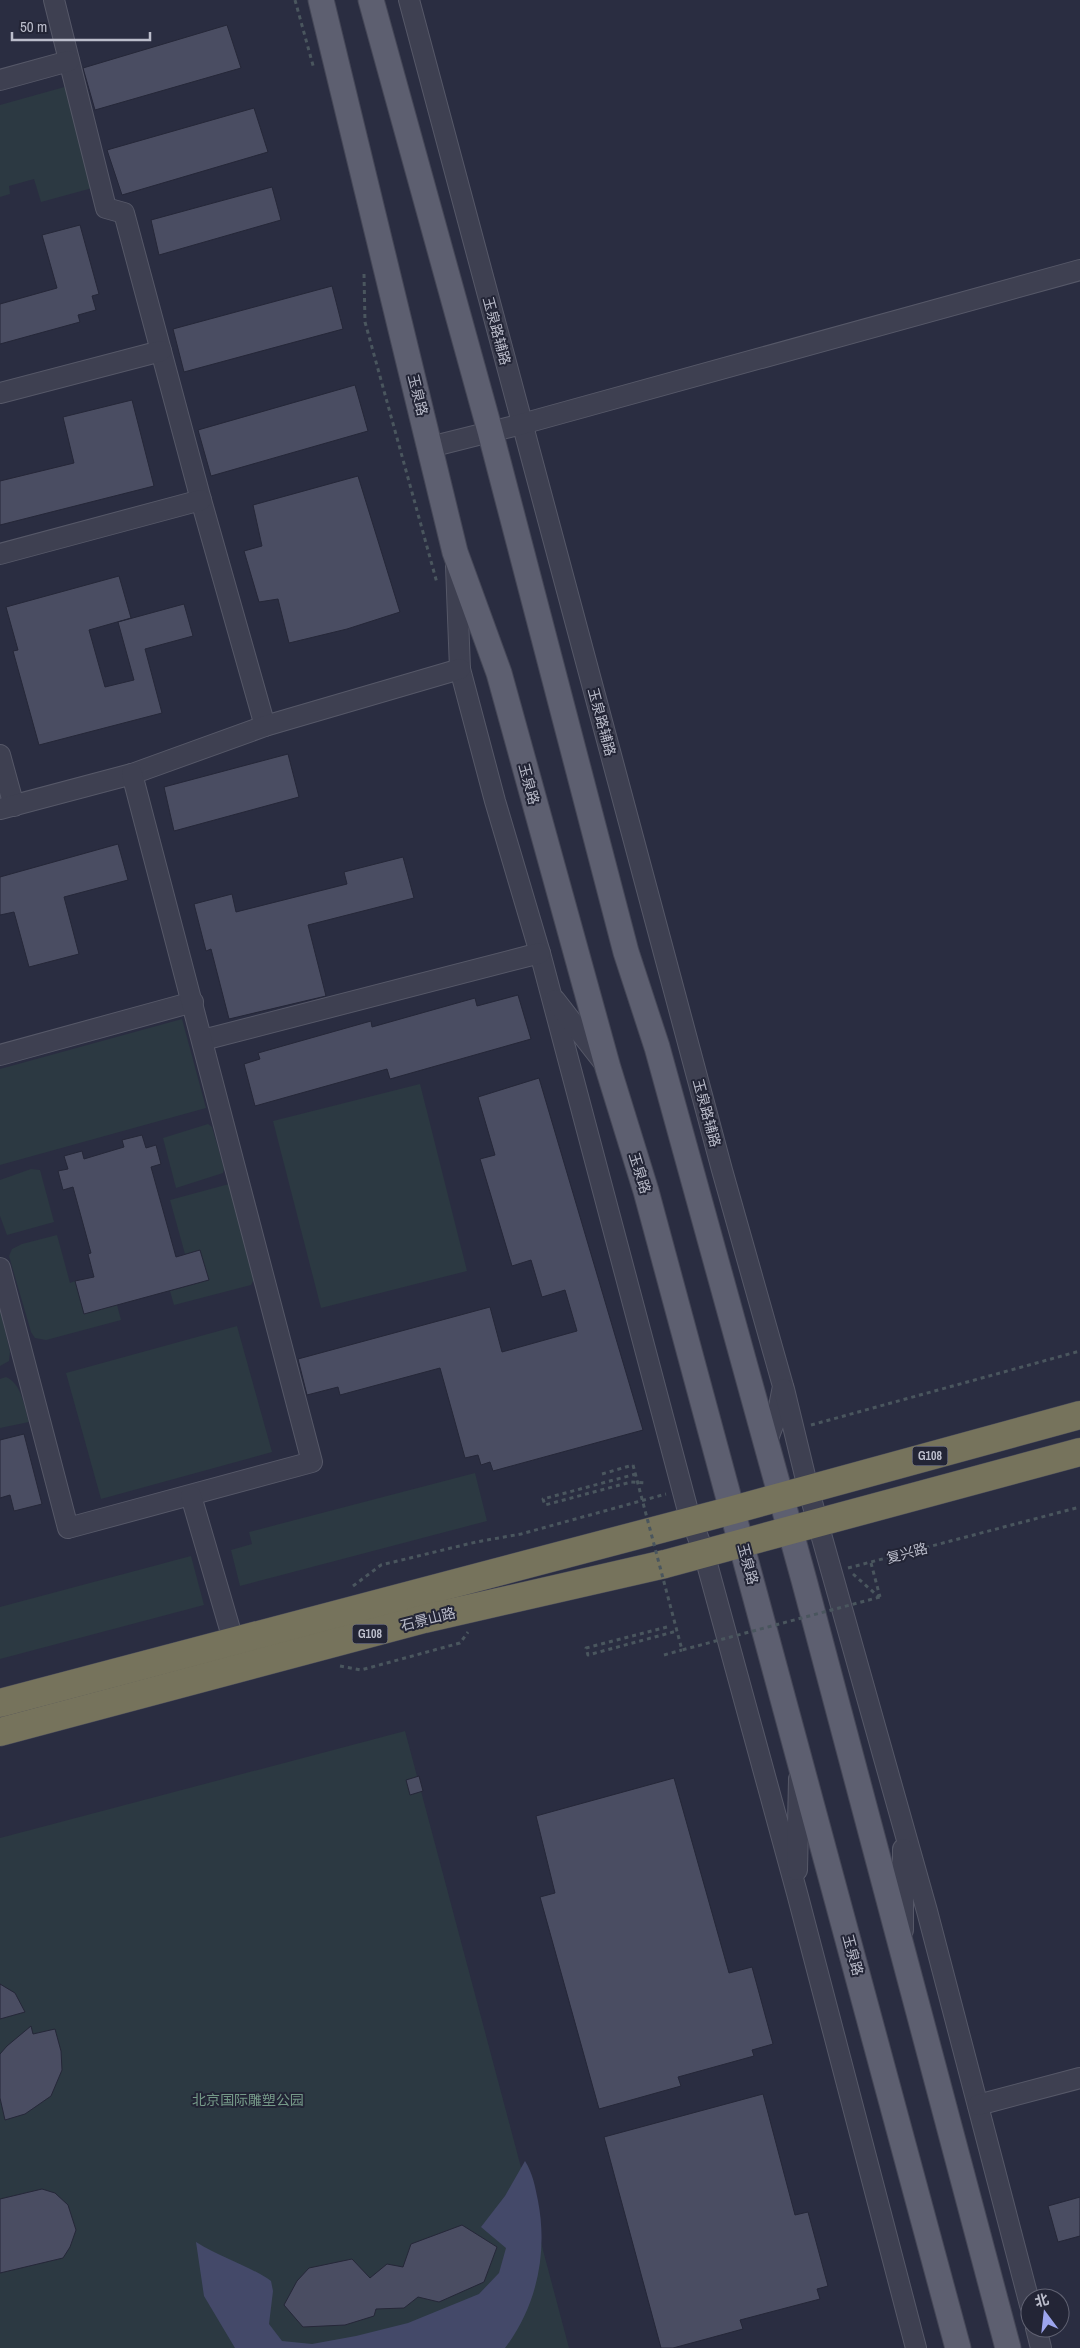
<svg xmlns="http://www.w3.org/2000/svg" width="1080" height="2348" font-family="'Archivo Narrow','Noto Sans SC',sans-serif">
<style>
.green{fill:#2c3942}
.water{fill:#444969}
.building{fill:#4a4d62;stroke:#252738}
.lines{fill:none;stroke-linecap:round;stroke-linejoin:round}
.minor-casing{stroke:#565868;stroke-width:22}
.major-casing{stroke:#454757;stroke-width:27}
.highway-casing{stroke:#464858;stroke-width:29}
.path{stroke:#4a565e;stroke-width:3;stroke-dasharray:4 4;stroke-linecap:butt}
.minor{stroke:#3e4051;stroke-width:20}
.major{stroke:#5d5f70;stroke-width:25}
.highway{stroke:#76735c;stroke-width:28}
.path-bridge{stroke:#4a565e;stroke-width:3;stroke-dasharray:4 4;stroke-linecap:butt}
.labels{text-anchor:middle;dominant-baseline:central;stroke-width:4;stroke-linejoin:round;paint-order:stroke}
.shield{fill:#232536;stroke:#8d8f9e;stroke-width:1}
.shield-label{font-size:12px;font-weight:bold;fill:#bbbdcb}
.street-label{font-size:14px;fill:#bbbdcb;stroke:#232536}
.park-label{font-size:14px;fill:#759988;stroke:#232536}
</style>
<rect width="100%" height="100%" fill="#2a2d41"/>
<g class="green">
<polygon points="68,86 96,187 41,202 34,179 9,186 10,194 0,197 0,105"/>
<polygon points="182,1019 206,1108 0,1165 0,1069"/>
<polygon points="420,1084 467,1271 321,1308 273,1121"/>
<polygon points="208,1124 212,1127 224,1168 223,1173 176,1188 163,1138"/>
<polygon points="31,1169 40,1170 54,1222 7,1235 0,1216 0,1180"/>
<polygon points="229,1184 254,1279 251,1285 174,1305 170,1291 209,1280 200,1250 185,1254 170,1200"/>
<polygon points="57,1235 70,1283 75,1281 117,1305 121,1320 46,1340 35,1338 31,1332 9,1256 12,1249 22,1244"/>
<polygon points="0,1309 10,1352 9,1361 0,1366"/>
<polygon points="237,1326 272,1452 101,1499 66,1373"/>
<path d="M6,1377C22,1384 24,1406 29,1422L0,1428V1379Z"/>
<polygon points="475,1473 487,1521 240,1586 231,1550 252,1544 249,1532"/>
<polygon points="191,1556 204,1605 0,1659 0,1607"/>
<polygon points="405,1731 569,2348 0,2348 0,1838"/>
</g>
<path class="water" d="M525,2161C533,2174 535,2186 538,2201C548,2252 537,2306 505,2348H235L204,2296L196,2242C221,2258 248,2265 271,2281L273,2291L269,2324L282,2341L312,2344L356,2336L408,2323L479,2294L499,2273L506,2248L481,2227L505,2196Z"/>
<g class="building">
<polygon points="227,25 241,68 95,110 83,68"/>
<polygon points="254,108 268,152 122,195 107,150"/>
<polygon points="272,187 281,220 159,255 151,220"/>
<polygon points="80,225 99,294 92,296 96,310 78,315 80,322 0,344 0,304 57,288 42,235"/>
<polygon points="332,286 343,329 184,372 173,329"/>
<polygon points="355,385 368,431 211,476 198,430"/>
<polygon points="132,400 154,486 0,525 0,481 74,463 63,417"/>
<polygon points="358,476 400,612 347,629 289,643 278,599 259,602 244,551 262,546 253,505"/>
<polygon points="119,576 131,618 89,630 105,687 134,680 118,622 184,604 193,636 145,649 162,713 39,745 13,651 18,650 6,607"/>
<polygon points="288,754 299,797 174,831 164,787"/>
<polygon points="118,844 128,880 64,897 79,954 29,967 14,912 0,915 0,877"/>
<polygon points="403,857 414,898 308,925 326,996 229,1019 211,949 206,951 194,904 232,894 236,912 347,884 344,872"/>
<polygon points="518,995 531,1039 390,1079 387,1069 255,1106 244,1064 260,1059 258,1053 371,1021 372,1027 475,998 477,1006"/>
<polygon points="539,1078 643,1430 493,1471 490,1462 481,1465 478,1455 465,1458 440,1368 340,1395 338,1387 307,1395 298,1359 490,1307 502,1352 577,1331 565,1290 542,1297 531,1260 512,1266 480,1159 495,1155 478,1097"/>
<polygon points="142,1135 146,1148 156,1145 161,1164 151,1167 176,1257 200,1250 209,1280 84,1314 75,1281 94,1277 88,1254 91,1253 73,1187 63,1190 58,1171 68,1169 64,1156 82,1151 84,1159 124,1147 122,1140"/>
<polygon points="24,1434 42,1504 14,1511 10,1495 0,1498 0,1440"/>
<polygon points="419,1776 423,1791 410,1795 406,1780"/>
<polygon points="674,1778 729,1973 752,1967 773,2044 752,2050 754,2056 678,2077 681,2086 599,2109 540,1897 555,1893 536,1816"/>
<polygon points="0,1984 15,1993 25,2012 0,2019"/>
<polygon points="31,2026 33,2034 55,2029 61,2051 62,2070 51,2096 25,2114 5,2120 0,2098 0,2054 7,2046"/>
<polygon points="763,2094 795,2215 808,2212 828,2286 817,2289 820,2299 740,2320 743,2329 673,2348 661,2348 604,2137"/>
<polygon points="42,2189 55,2193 68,2205 76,2230 70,2247 63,2258 0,2273 0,2199"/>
<polygon points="1080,2197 1080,2236 1058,2242 1048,2206"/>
<polygon points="462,2225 497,2247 484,2282 439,2302 418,2297 404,2308 376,2309 374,2316 345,2325 303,2327 284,2305 297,2281 309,2268 352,2259 370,2278 387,2264 403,2267 411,2244"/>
</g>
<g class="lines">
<g class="minor-casing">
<g id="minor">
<polyline points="54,0 106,208 124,213 201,500 265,726"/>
<polyline points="409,0 722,1170 783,1386 778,1412 766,1444"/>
<polyline points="0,80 69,61"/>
<polyline points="0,393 161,351"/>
<polyline points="430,447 522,424 1080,270"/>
<polyline points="0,554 201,500"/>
<polyline points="456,566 460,669 495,801 540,953 688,1511 704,1553 797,1893 916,2348"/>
<polyline points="0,755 14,806"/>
<polyline points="0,809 132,774 265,726 460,669"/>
<polyline points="555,1000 605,1064"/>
<polyline points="203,1040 540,953"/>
<polyline points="0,1055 193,1002"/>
<polyline points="0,1268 68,1528 312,1462 132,774"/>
<polyline points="784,1389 808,1488 927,1911 1030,2305"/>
<polyline points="191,1496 234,1643"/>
<polyline points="903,1849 903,1930"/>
<polyline points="797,1870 799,1779"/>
<polyline points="978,2105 1080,2078"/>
<polyline points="1036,2328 1041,2348"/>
</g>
</g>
<g class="major-casing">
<g id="major">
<polyline points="321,0 455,552 499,673 608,1068 646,1191 958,2348"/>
<polyline points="371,0 490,431 626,952 657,1047 804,1580 1008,2348"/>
</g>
</g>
<g class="highway-casing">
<g id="highway">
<polyline points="0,1703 733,1510 1080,1415"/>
<polyline points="0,1732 424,1619 665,1564 1080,1452"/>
</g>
</g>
<g class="path">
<polyline points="295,0 314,69"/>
<polyline points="364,274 365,322 437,583"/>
<polyline points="811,1425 1080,1351"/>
<polyline points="602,1474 633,1465"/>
<polyline points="636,1474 543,1499 545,1505 631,1482 646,1483"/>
<polyline points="871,1563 880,1597"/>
<polyline points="848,1568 1080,1507"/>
<polyline points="853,1574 879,1597"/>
<polyline points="353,1586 381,1565 476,1542 521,1534 666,1494"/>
<polyline points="667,1627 586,1648 588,1655 677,1631"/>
<polyline points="664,1655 682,1650"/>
<polyline points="340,1666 361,1670 460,1643 468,1632"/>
</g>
<use href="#minor" class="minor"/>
<use href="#major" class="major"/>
<use href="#highway" class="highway"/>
<polyline class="path-bridge" points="633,1465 682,1650 880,1597"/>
</g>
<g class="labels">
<g class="shield">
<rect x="912.5" y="1446.5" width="35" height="19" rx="4"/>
<rect x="352.5" y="1624.5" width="35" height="19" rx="4"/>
</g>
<g class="shield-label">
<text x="930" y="1456">G108</text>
<text x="370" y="1634">G108</text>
</g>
<g class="street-label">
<text transform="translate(497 331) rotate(75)">玉泉路辅路</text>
<text transform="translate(418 395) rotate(76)">玉泉路</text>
<text transform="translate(602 722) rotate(75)">玉泉路辅路</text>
<text transform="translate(529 784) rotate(75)">玉泉路</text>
<text transform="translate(707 1113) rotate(75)">玉泉路辅路</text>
<text transform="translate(640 1173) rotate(73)">玉泉路</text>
<text transform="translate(907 1553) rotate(-15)">复兴路</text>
<text transform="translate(748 1564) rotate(75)">玉泉路</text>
<text transform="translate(428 1619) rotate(-14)">石景山路</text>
<text transform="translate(853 1955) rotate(75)">玉泉路</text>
</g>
<g class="park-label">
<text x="248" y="2100">北京国际雕塑公园</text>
</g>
</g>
<g transform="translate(1045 2313) rotate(345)"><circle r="24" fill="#232536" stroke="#606272"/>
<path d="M0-4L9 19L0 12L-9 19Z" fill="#9da5ee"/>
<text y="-8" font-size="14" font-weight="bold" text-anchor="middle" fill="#bbbdcb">北</text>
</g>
<path d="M12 32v8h138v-8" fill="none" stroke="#bbbdcb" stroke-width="2.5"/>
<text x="20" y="32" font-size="15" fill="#bbbdcb" stroke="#232536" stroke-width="4" paint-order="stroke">50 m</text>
</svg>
